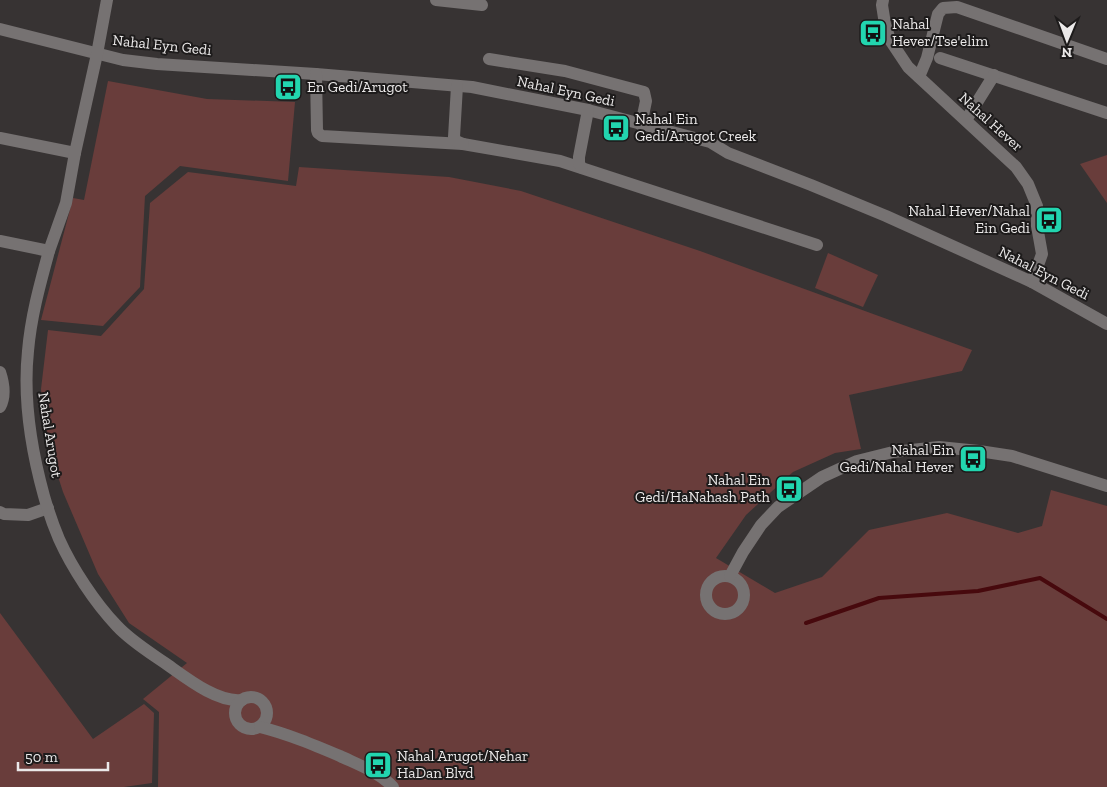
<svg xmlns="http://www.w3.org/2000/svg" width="1107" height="787" font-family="'Zilla Slab',serif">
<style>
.green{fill:#693d3b}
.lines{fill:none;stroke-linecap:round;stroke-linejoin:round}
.stream{stroke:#47090d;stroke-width:4}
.minor{stroke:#767272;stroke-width:12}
.tertiary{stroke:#767272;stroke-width:12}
.labels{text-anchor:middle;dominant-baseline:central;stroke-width:4;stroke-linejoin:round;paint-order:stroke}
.poi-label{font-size:15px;fill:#ebe9e9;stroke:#1d1b1b;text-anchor:start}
.street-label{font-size:15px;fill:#ebe9e9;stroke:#1d1b1b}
</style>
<rect width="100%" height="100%" fill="#373333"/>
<g class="green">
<polygon points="108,81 207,99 295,102 288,181 180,166 145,196 140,287 103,326 41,320 73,198 84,200"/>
<polygon points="1107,155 1107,203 1080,164"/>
<polygon points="299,167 449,177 521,191 700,251 972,350 962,371 849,395 861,449 835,453 793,472 746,515 716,558 775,593 822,577 869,530 947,513 1018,533 1042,526 1051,490 1107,506 1107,787 158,787 159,712 143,699 187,663 129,623 98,574 63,492 46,439 41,389 48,330 101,336 144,289 150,203 188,172 296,186"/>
<polygon points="828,253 878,275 863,307 815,288"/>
<polygon points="0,613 93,739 144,704 154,713 152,783 124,787 0,787"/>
</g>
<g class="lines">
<polyline class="stream" points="806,623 879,598 978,591 1040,578 1107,619"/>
<g class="minor">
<polyline points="436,0 482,5"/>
<polyline points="0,29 123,60 157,64 316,74 472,87 588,110 710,142 728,153 811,185 886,216 979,258 1032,282 1107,324"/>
<polyline points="940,58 1107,113"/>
<polyline points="489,59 565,71 644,92 646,101 641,125"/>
<polyline points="316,74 317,130 318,133 322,136 463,144 560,161 817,245"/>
<polyline points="919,77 927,58 938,14 943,8 957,7 1107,59"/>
<polyline points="457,86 454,137 456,141 463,144"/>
<polyline points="966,120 994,75"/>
<polyline points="0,138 75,153"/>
<polyline points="582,168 579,164 579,157 588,110"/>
<polyline points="49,251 66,203 75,153 97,54 107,0"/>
<path d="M0,372C4,384 6,396 0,407"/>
<polyline points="0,512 4,514 28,515 48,508"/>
<circle cx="725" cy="595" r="19"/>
<polyline points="730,576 743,552 761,525 778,507 822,477 857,461 893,452 939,447 979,451 1012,456 1107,486"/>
</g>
<g class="tertiary">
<polyline points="883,0 882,5 885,24 890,40 908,67 949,105 1016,167 1028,184 1037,206 1037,226 1042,254 1032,282"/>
<path d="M0,241L49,251C40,284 31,316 28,351C23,399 31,449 44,496C48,510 53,525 59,539C72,568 95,603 117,626C131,641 149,652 165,663C185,677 217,703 242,700"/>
<circle cx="251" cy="713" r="16"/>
<path d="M260,727C288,734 314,745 340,756C359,765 379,772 393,787"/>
</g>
</g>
<defs>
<g id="bus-square" transform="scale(1.4375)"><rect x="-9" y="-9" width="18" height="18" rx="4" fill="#22d5af" stroke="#1d1b1b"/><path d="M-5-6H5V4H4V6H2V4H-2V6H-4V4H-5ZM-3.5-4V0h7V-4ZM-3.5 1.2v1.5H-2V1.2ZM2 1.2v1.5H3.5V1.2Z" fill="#111"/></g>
</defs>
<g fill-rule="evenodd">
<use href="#bus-square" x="873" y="33"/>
<use href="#bus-square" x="288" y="87"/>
<use href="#bus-square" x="616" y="128"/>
<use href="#bus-square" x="1049" y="220"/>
<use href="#bus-square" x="973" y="459"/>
<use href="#bus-square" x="789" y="489"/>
<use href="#bus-square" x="378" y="765"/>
</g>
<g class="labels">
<g class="poi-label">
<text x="892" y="24">Nahal<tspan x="892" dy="17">Hever/Tse'elim</tspan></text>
<text x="307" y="87">En Gedi/Arugot</text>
<text x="635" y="119">Nahal Ein<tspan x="635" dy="17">Gedi/Arugot Creek</tspan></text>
<text x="1030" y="211" text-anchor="end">Nahal Hever/Nahal<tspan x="1030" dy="17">Ein Gedi</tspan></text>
<text x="954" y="450" text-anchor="end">Nahal Ein<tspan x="954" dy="17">Gedi/Nahal Hever</tspan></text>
<text x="770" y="480" text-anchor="end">Nahal Ein<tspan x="770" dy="17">Gedi/HaNahash Path</tspan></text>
<text x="397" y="756">Nahal Arugot/Nehar<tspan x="397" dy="17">HaDan Blvd</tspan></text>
</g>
<g class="street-label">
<text transform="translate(162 45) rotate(6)">Nahal Eyn Gedi</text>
<text transform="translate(566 91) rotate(12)">Nahal Eyn Gedi</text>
<text transform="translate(991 122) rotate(42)">Nahal Hever</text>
<text transform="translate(1044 273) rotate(27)">Nahal Eyn Gedi</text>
<text transform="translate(50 435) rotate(81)">Nahal Arugot</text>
</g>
</g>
<g transform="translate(1067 40) rotate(181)" stroke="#1d1b1b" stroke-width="4" paint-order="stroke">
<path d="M0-4L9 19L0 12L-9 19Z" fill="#ebe9e9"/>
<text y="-8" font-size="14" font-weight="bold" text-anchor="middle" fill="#ebe9e9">N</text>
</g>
<path d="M18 762v8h90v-8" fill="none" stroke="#ebe9e9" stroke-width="2.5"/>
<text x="25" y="762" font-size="15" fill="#ebe9e9" stroke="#1d1b1b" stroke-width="4" paint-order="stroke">50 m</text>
</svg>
